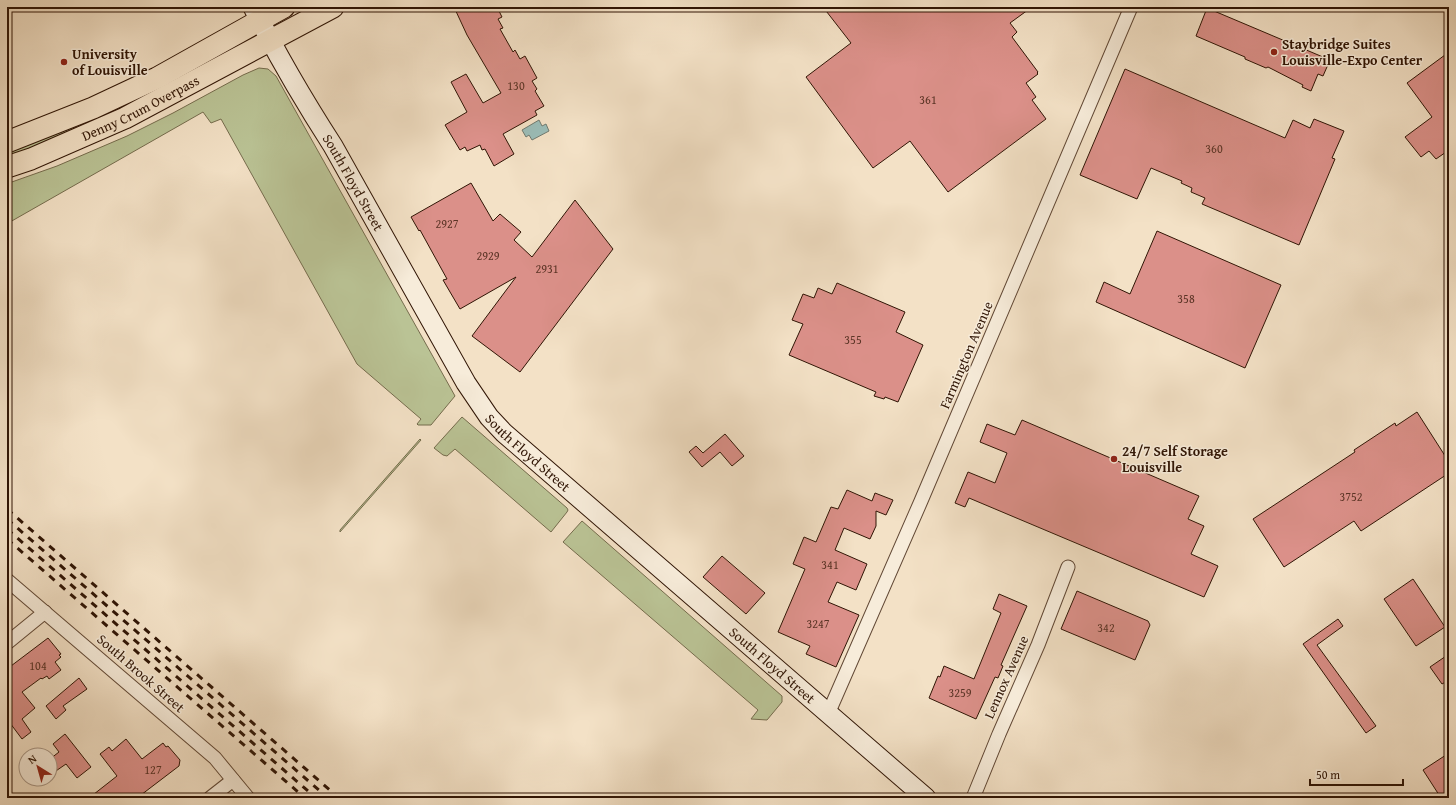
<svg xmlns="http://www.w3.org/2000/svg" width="1456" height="805" font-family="'Gentium Book Plus',serif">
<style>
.green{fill:#bac395;stroke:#756c4d}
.water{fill:#9bbdb8;stroke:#707a70}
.building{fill:#db9089;stroke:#301505}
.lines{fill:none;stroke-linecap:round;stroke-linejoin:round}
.street-casing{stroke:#614835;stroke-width:15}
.secondary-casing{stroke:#301505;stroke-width:21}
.primary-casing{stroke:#301505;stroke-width:23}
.street{stroke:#f7ecda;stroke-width:13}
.secondary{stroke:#f7ecda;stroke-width:19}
.primary{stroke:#f3e1c6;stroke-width:21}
.rail{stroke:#301505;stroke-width:3;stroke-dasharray:7 7;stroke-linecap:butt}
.poi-dot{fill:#8f2418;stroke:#f7ecda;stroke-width:1.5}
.labels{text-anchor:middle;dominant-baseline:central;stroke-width:3;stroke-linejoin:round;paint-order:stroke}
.number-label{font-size:12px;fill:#5b3426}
.poi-label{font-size:14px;font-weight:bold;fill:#301505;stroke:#f7ecda;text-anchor:start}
.street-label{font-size:14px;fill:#301505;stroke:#f7ecda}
</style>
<rect width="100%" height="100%" fill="#f3e1c6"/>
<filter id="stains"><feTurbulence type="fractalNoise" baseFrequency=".005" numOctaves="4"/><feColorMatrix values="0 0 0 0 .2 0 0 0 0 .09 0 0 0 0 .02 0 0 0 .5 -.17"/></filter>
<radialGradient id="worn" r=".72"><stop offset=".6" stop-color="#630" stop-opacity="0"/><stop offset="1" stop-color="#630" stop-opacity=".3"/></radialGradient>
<g class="green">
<polygon points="259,68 268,69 276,76 455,396 431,425 418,425 417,424 421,419 357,364 221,119 211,123 203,112 10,222 7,220 7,190 11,189 9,183 57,166 127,136 173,113 243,75"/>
<polygon points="74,126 77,132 7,160 7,152"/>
<polygon points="462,417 567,508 568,510 567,512 551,532 455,449 447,456 443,455 434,448"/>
<polygon points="420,439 421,440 340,532 340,530"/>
<polygon points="582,521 782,696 782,702 767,720 751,719 758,710 563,542"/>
</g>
<polygon class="water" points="539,120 542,126 546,124 549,131 532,140 529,135 526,137 522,130"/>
<g class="building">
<polygon points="454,7 497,7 502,17 498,19 503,28 500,29 513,52 515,50 520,59 525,56 537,78 532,81 537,89 535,91 544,106 535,111 537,115 503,134 514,154 494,166 485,149 482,150 480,145 467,151 465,147 460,150 445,125 467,112 451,82 466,74 483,103 501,93 467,35"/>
<polygon points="823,7 1032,7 1010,23 1017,32 1012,37 1038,72 1037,73 1038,74 1026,83 1036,97 1032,100 1046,119 948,192 910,141 873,168 806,77 851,43"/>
<polygon points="1207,8 1330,60 1323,76 1318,74 1311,91 1302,87 1303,85 1268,67 1266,68 1245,59 1245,57 1196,36"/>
<polygon points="1449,52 1449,150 1436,159 1429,151 1421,157 1405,137 1432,117 1407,83"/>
<polygon points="1125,69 1285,138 1293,120 1310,128 1314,119 1344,131 1332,158 1335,159 1299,245 1202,204 1205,198 1191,192 1192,188 1181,183 1182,181 1151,168 1137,199 1080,175"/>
<polygon points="471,183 493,221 500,214 521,232 514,240 532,257 575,200 613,249 520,372 472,336 516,277 460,309 443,280 447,279 420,230 419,231 411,217"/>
<polygon points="1157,231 1281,285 1245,368 1096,302 1104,282 1130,294"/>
<polygon points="837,283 905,312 896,332 923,345 898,402 885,397 884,399 874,396 876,392 789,355 803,324 792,320 803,294 814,298 818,288 832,294"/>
<polygon points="1417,412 1449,462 1449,473 1361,531 1354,521 1284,567 1253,519 1355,452 1354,450 1395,423 1396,426"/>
<polygon points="1022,420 1199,496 1188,519 1204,526 1191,554 1218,566 1204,597 969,498 965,507 955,503 968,472 995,483 1007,453 980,442 987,424 1015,435"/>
<polygon points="725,434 744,456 732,466 720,452 702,467 689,452 696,446 703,453"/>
<polygon points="847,490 872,501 875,493 893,500 886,515 876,511 876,526 870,539 844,528 835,550 867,564 856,590 837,582 828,602 859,615 836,667 806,654 810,646 778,632 805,569 793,564 804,537 816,542 831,507 838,509"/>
<polygon points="722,556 765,593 746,614 703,577"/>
<polygon points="1413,579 1445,627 1416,646 1384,599"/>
<polygon points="1077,591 1148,621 1150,625 1135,660 1061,629"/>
<polygon points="999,594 1027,606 1001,665 1003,666 998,678 995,677 976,719 929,698 938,676 940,677 944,666 974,679 1001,613 993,609"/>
<polygon points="1338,619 1343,626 1317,645 1376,726 1366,733 1303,644"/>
<polygon points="48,638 61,654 59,655 61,657 55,662 61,670 49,679 47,676 42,679 41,678 22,692 35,708 22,719 31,732 22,739 7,719 7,669"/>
<polygon points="1449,654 1449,680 1442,684 1430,667"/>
<polygon points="79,678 87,689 63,706 66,710 56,719 46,706"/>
<polygon points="65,734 91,767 77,778 66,764 50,775 50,759 59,752 53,744"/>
<polygon points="126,739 142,759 163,743 166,747 168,746 180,760 179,766 137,798 89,798 117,776 100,754 109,747 112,751"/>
<polygon points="1449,753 1449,798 1441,798 1423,770"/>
</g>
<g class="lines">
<g class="street-casing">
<g id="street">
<polyline points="7,580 215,758 248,798"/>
<polyline points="7,643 45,612"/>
<polyline points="828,714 921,501 1131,7"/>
<polyline points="210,798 233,780"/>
<polyline points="973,798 999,734 1038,645 1068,567"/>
</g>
</g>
<g class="secondary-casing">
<g id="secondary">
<path id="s1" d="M253,7C277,55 304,101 333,146L466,383L489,417L504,433L926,798"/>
</g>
</g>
<g class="primary-casing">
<g id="primary">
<polyline points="7,142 93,108 157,78 284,7"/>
<path id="s2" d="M7,167L31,159L125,118L333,7"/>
</g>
</g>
<use href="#street" class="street"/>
<use href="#secondary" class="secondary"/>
<use href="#primary" class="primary"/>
<g class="rail">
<polyline points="7,509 339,798"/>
<polyline points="7,519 328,798"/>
<polyline points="7,529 316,798"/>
<polyline points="7,539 305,798"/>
</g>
</g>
<g class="poi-dot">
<circle cx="1274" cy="52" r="4"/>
<circle cx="64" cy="62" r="4"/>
<circle cx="1114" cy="459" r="4"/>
</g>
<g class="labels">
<g class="number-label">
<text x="516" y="85">130</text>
<text x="928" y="99">361</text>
<text x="1214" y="148">360</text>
<text x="447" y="223">2927</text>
<text x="488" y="255">2929</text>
<text x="547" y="268">2931</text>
<text x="1186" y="298">358</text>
<text x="853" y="339">355</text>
<text x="1351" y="496">3752</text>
<text x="830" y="564">341</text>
<text x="818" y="623">3247</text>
<text x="1106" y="627">342</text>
<text x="38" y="665">104</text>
<text x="960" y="692">3259</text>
<text x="153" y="769">127</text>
</g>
<g class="poi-label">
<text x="1282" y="44">Staybridge Suites<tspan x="1282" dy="16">Louisville-Expo Center</tspan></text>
<text x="72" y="54">University<tspan x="72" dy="16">of Louisville</tspan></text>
<text x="1122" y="451">24/7 Self Storage<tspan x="1122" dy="16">Louisville</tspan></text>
</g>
<g class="street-label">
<text stroke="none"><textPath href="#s2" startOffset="146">Denny Crum Overpass</textPath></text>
<text stroke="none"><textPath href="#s1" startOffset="202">South Floyd Street</textPath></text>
<text transform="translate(966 355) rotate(-67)">Farmington Avenue</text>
<text stroke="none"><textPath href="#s1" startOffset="526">South Floyd Street</textPath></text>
<text stroke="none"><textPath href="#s1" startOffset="850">South Floyd Street</textPath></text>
<text transform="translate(141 673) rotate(41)">South Brook Street</text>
<text transform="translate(1006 677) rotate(-66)">Lennox Avenue</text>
</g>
</g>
<rect width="1456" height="805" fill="none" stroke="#f3e1c6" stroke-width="24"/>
<rect x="8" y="8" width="1440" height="789" fill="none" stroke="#301505" stroke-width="2"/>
<rect x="12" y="12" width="1432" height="781" fill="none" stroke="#301505"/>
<g transform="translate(38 767) rotate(323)"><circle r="19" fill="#f7ecda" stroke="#a79685"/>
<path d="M0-3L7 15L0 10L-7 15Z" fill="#8f2418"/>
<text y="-6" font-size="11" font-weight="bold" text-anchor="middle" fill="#301505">N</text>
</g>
<path d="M1310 779v6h93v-6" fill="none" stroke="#301505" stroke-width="2"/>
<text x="1316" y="779" font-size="12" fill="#301505" stroke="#f7ecda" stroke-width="3" paint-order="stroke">50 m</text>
<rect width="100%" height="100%" filter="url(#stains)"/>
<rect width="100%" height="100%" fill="url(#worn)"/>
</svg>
